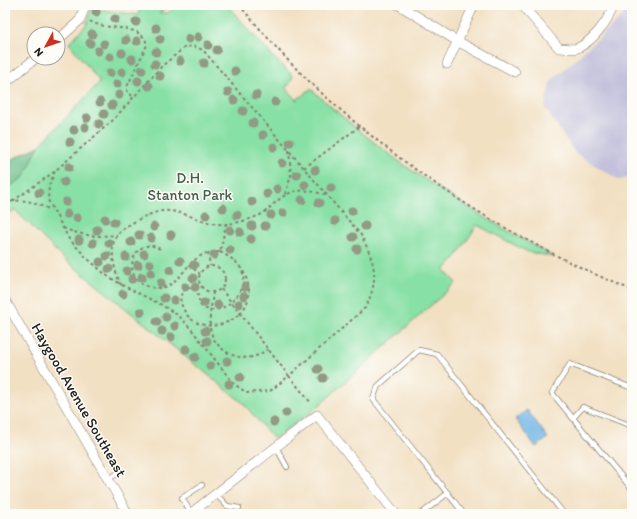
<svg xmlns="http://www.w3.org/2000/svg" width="637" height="519" font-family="Itim,sans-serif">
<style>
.industrial{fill:#c3c1db}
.green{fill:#87e0a5;stroke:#527e60}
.forest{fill:#6dbe8a;stroke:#446d53}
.water{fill:#6fb5e6;stroke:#466881}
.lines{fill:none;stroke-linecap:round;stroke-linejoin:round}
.service-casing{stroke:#877e70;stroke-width:6}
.minor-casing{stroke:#877e70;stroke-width:10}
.path{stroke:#877e70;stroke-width:2;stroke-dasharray:3 3;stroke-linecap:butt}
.service{stroke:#fff;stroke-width:4.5}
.minor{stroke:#fff;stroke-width:9}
.tree{fill:#919a82}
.labels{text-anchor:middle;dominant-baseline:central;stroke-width:3;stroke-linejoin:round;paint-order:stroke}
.park-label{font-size:15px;fill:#41614c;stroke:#fdfcf7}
.street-label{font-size:15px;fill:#1c1c1c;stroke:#fdfcf7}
</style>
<rect width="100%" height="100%" fill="#fdfcf7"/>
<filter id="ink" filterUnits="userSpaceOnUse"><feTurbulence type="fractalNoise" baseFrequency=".025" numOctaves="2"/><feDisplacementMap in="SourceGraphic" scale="8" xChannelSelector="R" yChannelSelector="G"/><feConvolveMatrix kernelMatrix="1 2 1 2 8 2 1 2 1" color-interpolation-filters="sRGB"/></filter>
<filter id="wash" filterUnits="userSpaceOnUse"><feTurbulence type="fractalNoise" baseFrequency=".012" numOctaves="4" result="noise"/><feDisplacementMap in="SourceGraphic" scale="16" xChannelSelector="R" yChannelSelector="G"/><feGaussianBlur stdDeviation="0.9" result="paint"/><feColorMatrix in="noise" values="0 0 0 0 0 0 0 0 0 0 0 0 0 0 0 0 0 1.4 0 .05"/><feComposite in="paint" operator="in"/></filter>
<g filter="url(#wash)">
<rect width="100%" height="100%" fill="#f2e0c3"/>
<polygon class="industrial" points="623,5 632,5 632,177 619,180 575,153 545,108 550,82 622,17"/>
<path class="green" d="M141,5H170L159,13H168L176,5H227L273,57L293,76L289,85L285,87L296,100L311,89C329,105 347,121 366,136C424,183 489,221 554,257L528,252L477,225L456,257L444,270L456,283L315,409L274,439L243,403L62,257L15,210L5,215V163L39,146L100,82L69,43L87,24L91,8L138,15Z"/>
<polygon class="forest" points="39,146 24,177 5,190 5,163"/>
<polygon class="water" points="527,410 548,438 536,447 515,419"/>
</g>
<g filter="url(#ink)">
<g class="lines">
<g class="service-casing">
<g id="service">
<polyline points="632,388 570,364 552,393 632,489"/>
<polyline points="573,418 583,407 632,426"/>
<polyline points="276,447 287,467"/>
<polyline points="108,479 120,472"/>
<polyline points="216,494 227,506 239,508"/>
<polyline points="191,513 182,498 202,485"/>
<polyline points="421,514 448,493"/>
<polyline points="464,514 373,399 378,386 419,350 437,354 564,514"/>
</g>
</g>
<g class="minor-casing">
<g id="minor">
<polyline points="399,5 457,41 515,72"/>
<path d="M522,5L559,48C565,48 574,50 578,48C594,40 608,21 614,5"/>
<polyline points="58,40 80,20 85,5"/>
<polyline points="447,64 474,5"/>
<polyline points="5,83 36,58"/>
<polyline points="5,300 128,514"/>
<polyline points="190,514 317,415 396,514"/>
</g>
</g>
<g class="path">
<path d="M239,5C262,31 285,59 311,83C403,170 514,242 632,290"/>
<path d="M90,21C106,32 143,22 147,45L127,87V91L134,98"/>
<polyline points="304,168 360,126"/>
<polyline points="285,194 291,176 289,150"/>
<polyline points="13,201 54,172"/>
<path d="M5,204C22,196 35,203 51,210"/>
<path d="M63,228C83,236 96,237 117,235"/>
<path d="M160,249C134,233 118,279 150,287C177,294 182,265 202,255C207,252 214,252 220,252L226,224"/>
<path d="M220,252C228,256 235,260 240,267C254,288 220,323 200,305L197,290L188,287L180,296C185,351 276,322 241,268"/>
<polyline points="208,253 210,266"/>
<polyline points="189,265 200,274"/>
<circle cx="212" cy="279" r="13"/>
<path d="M121,285C115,273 108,247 117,235C123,226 151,212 162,211C184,209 204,226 227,224C238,223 252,219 262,214C267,211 271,206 276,202C293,187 305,189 326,195"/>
<path d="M221,289L289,376L365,308C380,279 375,262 361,235L203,50L193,46L185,47L162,66L112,121L55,171L49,186L48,200L69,239L87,258L106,275L122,285L162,305L179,316L192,330L234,384L247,393L270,391L289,376L311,403"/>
<path d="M213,292C212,303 209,316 210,326C211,346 233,361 252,357C258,356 263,352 268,349"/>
</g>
<use href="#service" class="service"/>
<use href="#minor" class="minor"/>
</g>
<g class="tree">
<circle cx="96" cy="12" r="4.5"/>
<circle cx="115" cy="19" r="4.5"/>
<circle cx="136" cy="22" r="4.5"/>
<circle cx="156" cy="28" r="4.5"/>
<circle cx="92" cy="34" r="4.5"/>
<circle cx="198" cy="37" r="4.5"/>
<circle cx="160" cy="39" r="4.5"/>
<circle cx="189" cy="39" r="4.5"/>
<circle cx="126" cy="40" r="4.5"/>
<circle cx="137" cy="41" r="4.5"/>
<circle cx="90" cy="43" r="4.5"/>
<circle cx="104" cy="44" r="4.5"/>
<circle cx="208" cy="45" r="4.5"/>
<circle cx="217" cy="50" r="4.5"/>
<circle cx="98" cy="51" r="4.5"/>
<circle cx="156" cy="52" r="4.5"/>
<circle cx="122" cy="53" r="4.5"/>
<circle cx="110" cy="57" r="4.5"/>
<circle cx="132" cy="59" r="4.5"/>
<circle cx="180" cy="61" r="4.5"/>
<circle cx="204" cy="63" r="4.5"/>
<circle cx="155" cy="64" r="4.5"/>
<circle cx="142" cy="70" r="4.5"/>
<circle cx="235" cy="71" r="4.5"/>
<circle cx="122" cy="72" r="4.5"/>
<circle cx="110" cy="73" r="4.5"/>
<circle cx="160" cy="76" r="4.5"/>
<circle cx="138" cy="81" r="4.5"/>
<circle cx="117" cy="84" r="4.5"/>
<circle cx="149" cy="86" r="4.5"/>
<circle cx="228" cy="92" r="4.5"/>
<circle cx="119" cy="95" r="4.5"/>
<circle cx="256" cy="95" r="4.5"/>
<circle cx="234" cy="100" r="4.5"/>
<circle cx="100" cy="102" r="4.5"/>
<circle cx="275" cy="102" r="4.5"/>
<circle cx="112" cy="105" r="4.5"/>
<circle cx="243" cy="111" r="4.5"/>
<circle cx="104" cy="114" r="4.5"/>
<circle cx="87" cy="118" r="4.5"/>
<circle cx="253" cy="123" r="4.5"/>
<circle cx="99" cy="124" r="4.5"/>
<circle cx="85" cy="127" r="4.5"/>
<circle cx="74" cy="130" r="4.5"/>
<circle cx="263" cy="135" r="4.5"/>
<circle cx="70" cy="142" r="4.5"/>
<circle cx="290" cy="142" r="4.5"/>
<circle cx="274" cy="147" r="4.5"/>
<circle cx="282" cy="163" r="4.5"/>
<circle cx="69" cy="167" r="4.5"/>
<circle cx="315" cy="170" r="4.5"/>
<circle cx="297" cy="175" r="4.5"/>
<circle cx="64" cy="182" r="4.5"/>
<circle cx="305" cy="185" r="4.5"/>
<circle cx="331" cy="188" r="4.5"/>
<circle cx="277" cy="189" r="4.5"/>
<circle cx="39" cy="193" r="4.5"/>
<circle cx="267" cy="194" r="4.5"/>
<circle cx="302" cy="200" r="4.5"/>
<circle cx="66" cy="202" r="4.5"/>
<circle cx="252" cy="202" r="4.5"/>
<circle cx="319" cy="203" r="4.5"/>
<circle cx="223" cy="208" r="4.5"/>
<circle cx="352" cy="211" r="4.5"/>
<circle cx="283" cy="213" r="4.5"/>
<circle cx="67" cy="214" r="4.5"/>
<circle cx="206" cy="215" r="4.5"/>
<circle cx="237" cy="215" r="4.5"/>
<circle cx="271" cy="215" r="4.5"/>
<circle cx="77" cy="218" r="4.5"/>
<circle cx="105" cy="219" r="4.5"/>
<circle cx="335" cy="221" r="4.5"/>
<circle cx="114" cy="222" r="4.5"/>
<circle cx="252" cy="226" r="4.5"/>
<circle cx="265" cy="226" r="4.5"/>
<circle cx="365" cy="226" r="4.5"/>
<circle cx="154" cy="227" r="4.5"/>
<circle cx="97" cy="230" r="4.5"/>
<circle cx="230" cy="230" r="4.5"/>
<circle cx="240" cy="232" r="4.5"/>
<circle cx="139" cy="235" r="4.5"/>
<circle cx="171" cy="235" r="4.5"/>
<circle cx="353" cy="237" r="4.5"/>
<circle cx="151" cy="238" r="4.5"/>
<circle cx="251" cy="239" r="4.5"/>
<circle cx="79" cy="240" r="4.5"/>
<circle cx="131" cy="242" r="4.5"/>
<circle cx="93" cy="243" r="4.5"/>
<circle cx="109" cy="243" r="4.5"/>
<circle cx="357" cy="249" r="4.5"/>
<circle cx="230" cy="250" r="4.5"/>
<circle cx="144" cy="254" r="4.5"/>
<circle cx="214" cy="255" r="4.5"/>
<circle cx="107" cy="256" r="4.5"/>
<circle cx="126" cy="257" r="4.5"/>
<circle cx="180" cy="261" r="4.5"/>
<circle cx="100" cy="262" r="4.5"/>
<circle cx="150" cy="264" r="4.5"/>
<circle cx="138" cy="265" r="4.5"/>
<circle cx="194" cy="265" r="4.5"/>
<circle cx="109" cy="269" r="4.5"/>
<circle cx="170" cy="270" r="4.5"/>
<circle cx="127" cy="271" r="4.5"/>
<circle cx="151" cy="273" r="4.5"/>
<circle cx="142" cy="277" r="4.5"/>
<circle cx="193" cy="278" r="4.5"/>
<circle cx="132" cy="279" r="4.5"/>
<circle cx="161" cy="283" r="4.5"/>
<circle cx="185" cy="287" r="4.5"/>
<circle cx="195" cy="287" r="4.5"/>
<circle cx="245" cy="287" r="4.5"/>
<circle cx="123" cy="294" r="4.5"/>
<circle cx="244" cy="296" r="4.5"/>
<circle cx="164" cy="298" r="4.5"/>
<circle cx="174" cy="300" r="4.5"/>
<circle cx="204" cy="303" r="4.5"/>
<circle cx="239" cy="304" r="4.5"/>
<circle cx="218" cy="305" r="4.5"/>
<circle cx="141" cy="312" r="4.5"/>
<circle cx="166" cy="317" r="4.5"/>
<circle cx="157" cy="322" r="4.5"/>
<circle cx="175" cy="326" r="4.5"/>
<circle cx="162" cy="331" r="4.5"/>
<circle cx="205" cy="331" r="4.5"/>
<circle cx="171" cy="337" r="4.5"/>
<circle cx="207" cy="341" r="4.5"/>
<circle cx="186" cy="349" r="4.5"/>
<circle cx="195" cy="357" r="4.5"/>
<circle cx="227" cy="361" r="4.5"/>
<circle cx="210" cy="366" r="4.5"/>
<circle cx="318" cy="369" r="4.5"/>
<circle cx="240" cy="377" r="4.5"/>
<circle cx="323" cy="378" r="4.5"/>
<circle cx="229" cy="384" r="4.5"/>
<circle cx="286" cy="413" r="4.5"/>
<circle cx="274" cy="422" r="4.5"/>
</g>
</g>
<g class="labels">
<g class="park-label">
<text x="190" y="178">D.H.<tspan x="190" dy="17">Stanton Park</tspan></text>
</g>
<g class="street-label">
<text transform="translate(79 400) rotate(60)">Haygood Avenue Southeast</text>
</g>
</g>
<rect width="637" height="519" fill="none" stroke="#fdfcf7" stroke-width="20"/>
<g transform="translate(46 46) rotate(230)"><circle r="19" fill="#fdfcf7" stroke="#a3a29f"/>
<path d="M0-3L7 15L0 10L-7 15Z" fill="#c8321e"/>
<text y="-6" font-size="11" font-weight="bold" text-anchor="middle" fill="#1c1c1c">N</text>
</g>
</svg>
